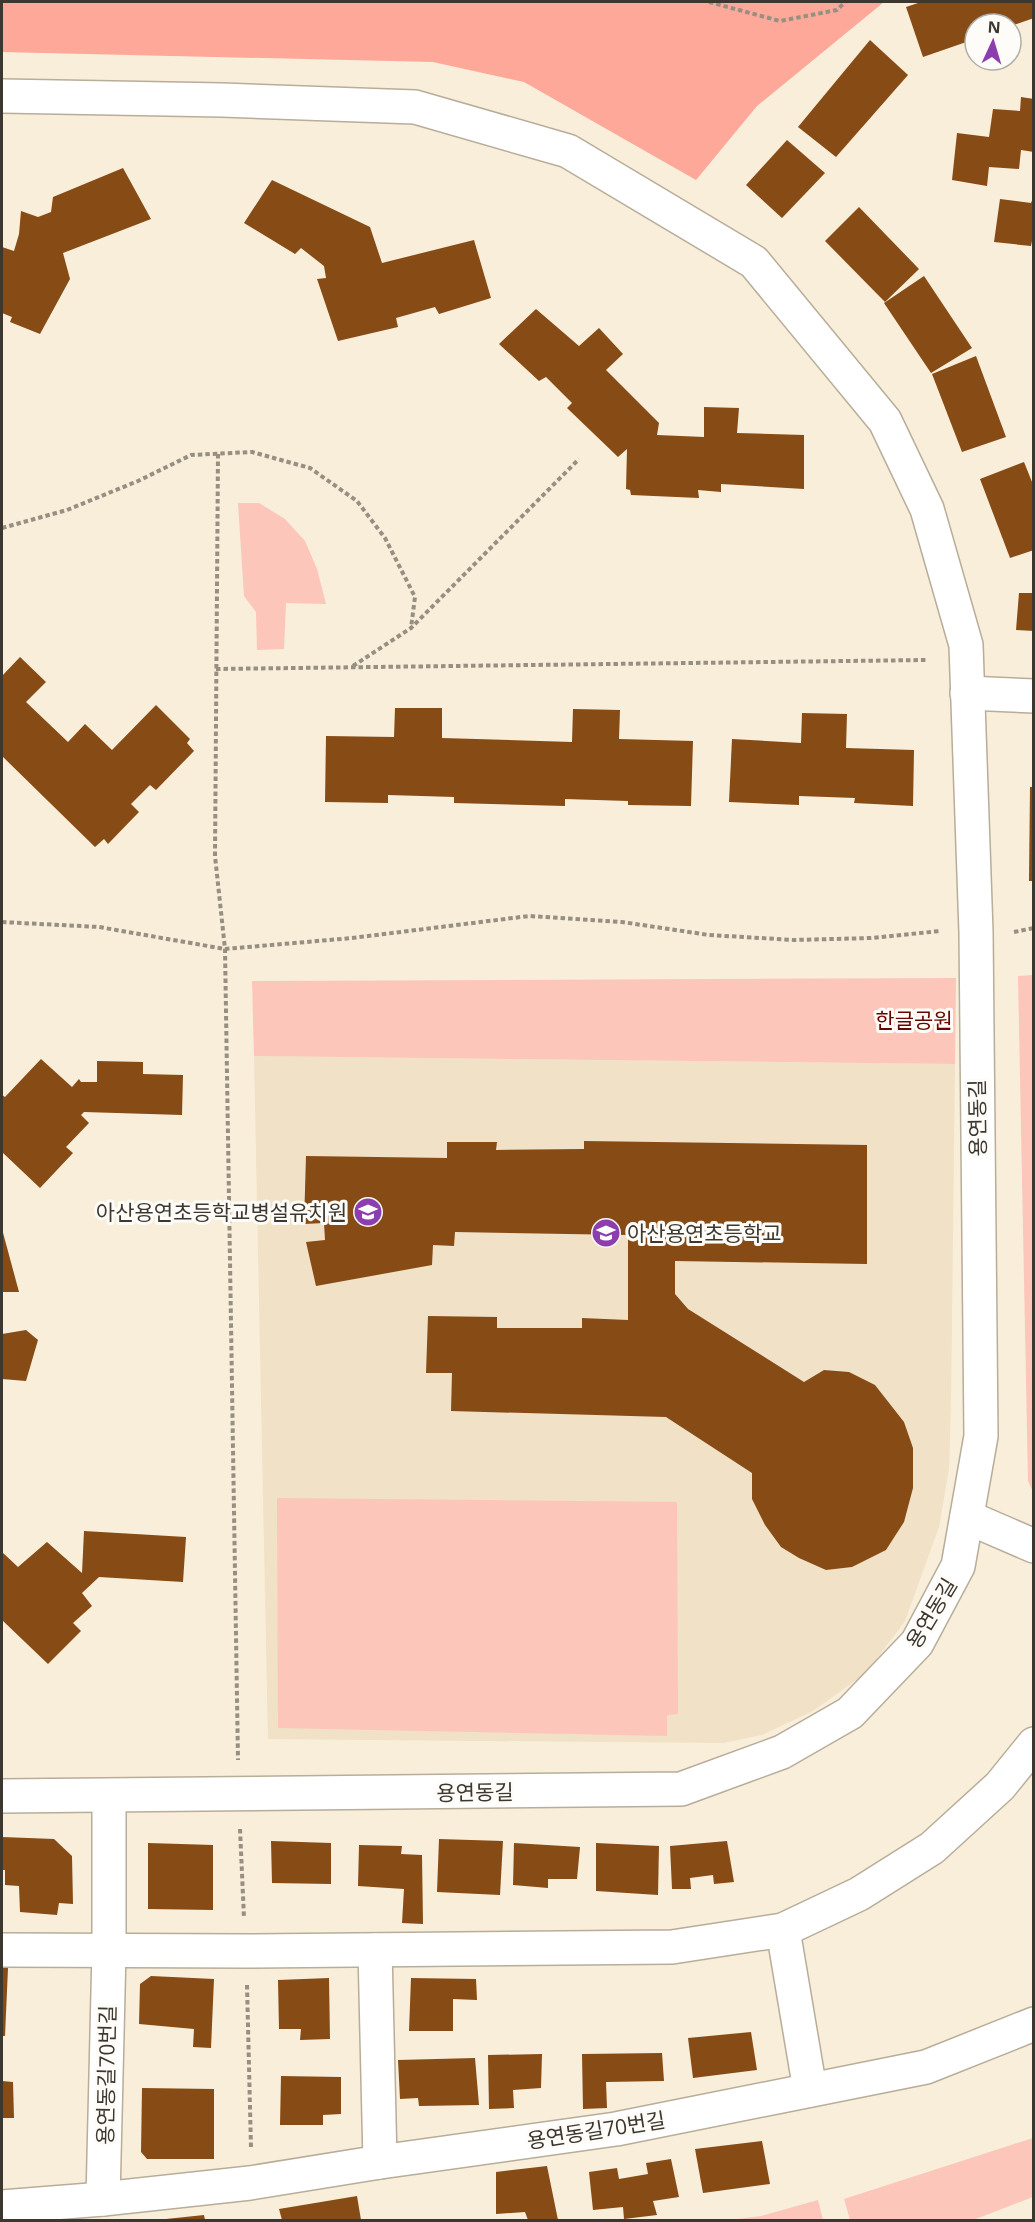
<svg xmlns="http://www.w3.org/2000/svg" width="1035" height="2222" font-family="'Open Sans','Noto Sans KR',sans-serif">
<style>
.built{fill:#f0e1c7}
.green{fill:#fcc6ba}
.forest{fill:#fda898}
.building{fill:#874b15}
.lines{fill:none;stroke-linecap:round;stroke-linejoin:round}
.minor-casing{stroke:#b7ad9a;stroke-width:36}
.path{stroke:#979082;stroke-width:4;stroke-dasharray:4.5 3;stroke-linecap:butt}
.minor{stroke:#fff;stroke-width:33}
.labels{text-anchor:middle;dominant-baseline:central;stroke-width:6;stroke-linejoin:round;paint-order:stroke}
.park-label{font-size:21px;fill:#650600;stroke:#fefcf8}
.street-label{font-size:21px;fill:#3c3830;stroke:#fefcf8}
.poi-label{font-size:21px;fill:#3c3830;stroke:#fefcf8;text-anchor:end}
</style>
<rect width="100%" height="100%" fill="#f8eeda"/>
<polygon class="built" points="254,1056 955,1064 951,1403 949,1469 939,1527 905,1621 866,1673 813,1711 762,1735 723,1743 268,1739"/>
<g class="green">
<polygon points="238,503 259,503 285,519 305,541 317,569 326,604 286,603 284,649 257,650 256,612 244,596"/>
<polygon points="1033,975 1034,975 1033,1492 1028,1481 1018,976"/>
<polygon points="956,978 955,1064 254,1056 252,981"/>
<polygon points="277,1498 677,1502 678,1714 667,1715 667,1736 278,1728"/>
<polygon points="1033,2138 1033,2197 973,2220 850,2220 844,2199"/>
<polygon points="818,2200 823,2220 730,2220 761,2216"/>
</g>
<polygon class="forest" points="2,2 884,2 757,106 696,180 524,82 433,62 2,52"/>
<g class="building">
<polygon points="921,2 1034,2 1034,18 1011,26 1011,24 975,24 975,39 923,57 906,7"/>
<polygon points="870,40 908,75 836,157 798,127"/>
<polygon points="1021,97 1034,99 1034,152 1021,150 1019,169 989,167 987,186 952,180 957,133 989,137 993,109 1020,111"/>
<polygon points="787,140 825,173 782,218 746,185"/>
<polygon points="123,168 151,219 63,253 70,279 40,334 10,322 12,317 2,313 2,247 14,251 19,234 21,211 38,217 51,212 53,197"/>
<polygon points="272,180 370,227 382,263 474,240 491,298 439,314 435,307 396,318 398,327 338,341 317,279 326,278 324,266 301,248 295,254 244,223"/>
<polygon points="1033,198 1034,231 1031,246 994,242 1000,199 1031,203"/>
<polygon points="859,207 919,269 885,302 825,241"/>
<polygon points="924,276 972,348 931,373 884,303"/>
<polygon points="536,309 579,346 599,328 623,354 606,370 659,423 657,435 704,437 704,407 739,408 737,433 804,435 804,489 721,484 721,492 698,490 699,498 631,495 630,490 626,489 627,449 618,457 567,408 572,403 546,377 539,381 499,344"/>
<polygon points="976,356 1006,437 962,452 932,374"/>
<polygon points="1024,462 1034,487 1034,550 1010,558 980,479"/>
<polygon points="1019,593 1034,593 1034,631 1016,630"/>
<polygon points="20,657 46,682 26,702 68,742 85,724 112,750 156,705 190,739 187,743 194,751 156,790 150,785 131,804 139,812 108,844 104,839 95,847 2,756 2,676"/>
<polygon points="395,708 442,708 442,738 572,742 573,709 620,710 619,739 693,741 691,806 628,805 628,801 565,799 565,806 454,803 454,797 388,795 388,803 325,802 326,736 394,737"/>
<polygon points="802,713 847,714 846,748 914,750 913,806 854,803 855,798 799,796 799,805 729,802 732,739 801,743"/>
<polygon points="1030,787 1034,787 1034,881 1029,881"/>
<polygon points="41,1059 72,1087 79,1079 81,1082 97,1082 97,1061 143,1062 143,1074 183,1075 182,1115 84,1112 81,1115 89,1123 66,1147 73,1153 40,1188 2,1152 2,1095 5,1097"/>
<polygon points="584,1141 867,1145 867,1264 675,1261 675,1294 688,1309 804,1382 824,1370 849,1372 875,1385 904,1422 913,1448 913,1488 904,1522 886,1550 852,1567 826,1570 799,1558 781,1547 765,1525 752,1499 752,1473 666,1417 451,1411 452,1373 426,1373 428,1316 497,1317 497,1328 582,1328 582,1318 628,1320 628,1235 455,1232 454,1246 433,1245 432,1265 316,1286 306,1242 325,1240 324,1223 304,1224 306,1156 447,1158 447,1142 497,1142 496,1150 584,1149"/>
<polygon points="2,1229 19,1292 2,1292"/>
<polygon points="26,1330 38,1340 26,1381 2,1379 2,1334"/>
<polygon points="84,1531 186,1537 183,1582 99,1577 82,1593 92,1606 73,1623 81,1631 48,1664 2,1620 2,1552 18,1567 47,1542 82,1573"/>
<polygon points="2,1837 54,1839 72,1856 73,1904 59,1903 57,1915 20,1912 19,1886 5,1885 5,1870 2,1870"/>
<polygon points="439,1839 503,1841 500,1895 437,1892"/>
<polygon points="271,1841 331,1843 331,1884 272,1883"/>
<polygon points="727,1841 734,1882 714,1884 713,1875 690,1878 691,1889 672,1889 670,1846"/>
<polygon points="148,1843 213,1845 213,1910 148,1909"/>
<polygon points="514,1843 580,1847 577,1879 548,1879 548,1888 513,1885"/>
<polygon points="596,1843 659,1846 658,1895 596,1891"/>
<polygon points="359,1845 402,1846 401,1854 422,1855 423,1924 402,1923 404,1889 358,1886"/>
<polygon points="2,1968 8,1968 5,2036 2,2036"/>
<polygon points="151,1976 214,1979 211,2048 193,2047 194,2029 139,2024 140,1984"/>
<polygon points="329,1978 330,2039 300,2040 301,2029 279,2029 278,1980"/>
<polygon points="411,1978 476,1979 477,2000 453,1999 453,2031 409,2031"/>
<polygon points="751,2032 757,2070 693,2078 688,2038"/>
<polygon points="662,2053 664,2081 606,2082 607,2108 583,2109 582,2054"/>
<polygon points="542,2054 541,2088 513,2090 514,2108 489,2109 488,2055"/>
<polygon points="475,2058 479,2105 419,2106 418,2098 400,2099 398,2060"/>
<polygon points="281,2076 341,2077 341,2114 323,2115 323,2125 280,2125"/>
<polygon points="2,2081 13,2082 14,2118 2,2118"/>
<polygon points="142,2088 214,2089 214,2159 147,2159 141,2152"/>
<polygon points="762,2141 770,2184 703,2193 695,2149"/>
<polygon points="671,2159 679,2197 653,2201 657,2215 624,2219 623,2207 593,2210 589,2172 617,2168 619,2179 648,2174 646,2163"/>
<polygon points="547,2166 558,2220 528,2220 525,2212 496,2214 496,2172"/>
<polygon points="357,2196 361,2220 282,2220 279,2209"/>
<polygon points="204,2215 205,2220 166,2220 166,2219"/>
</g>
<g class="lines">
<g class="minor-casing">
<g id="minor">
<polyline points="2,96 222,100 415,107 568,151 754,262 885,421 927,509 966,645 976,932 981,1436 958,1566 917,1643 850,1713 782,1752 681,1789 2,1796"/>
<polyline points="967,693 1034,696"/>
<polyline points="967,1517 1034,1546"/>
<polyline points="783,1930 810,2090"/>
<polyline points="2,1950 246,1951 672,1947 783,1930 859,1894 932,1848 1000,1786 1034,1744"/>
<polyline points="375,1950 380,2162"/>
<polyline points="103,2199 109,1951 109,1796"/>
<polyline points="2,2207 103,2199 250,2183 380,2162 616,2129 926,2067 1034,2024"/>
</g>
</g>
<g class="path">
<polyline points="709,2 780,21 837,10 845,2"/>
<polyline points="218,454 215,856 225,949 238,1760"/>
<polyline points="2,528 67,510 138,481 191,455 252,452 310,468 357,501 385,538 415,597 411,628"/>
<polyline points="353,666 411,628 579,459"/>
<polyline points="216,669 926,660"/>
<polyline points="2,922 99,927 225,949 352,938 529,916 622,922 709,935 794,940 871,938 940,931"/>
<polyline points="1014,932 1034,928"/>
<polyline points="240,1829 244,1918"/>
<polyline points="247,1985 251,2148"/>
</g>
<use href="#minor" class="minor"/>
</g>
<defs>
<g id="school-disc" transform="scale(1.5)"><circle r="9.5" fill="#8d3eae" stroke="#fefcf8"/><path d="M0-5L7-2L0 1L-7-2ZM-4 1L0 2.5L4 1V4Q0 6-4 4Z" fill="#fff"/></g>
</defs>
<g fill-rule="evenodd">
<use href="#school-disc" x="368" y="1212"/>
<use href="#school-disc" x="606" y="1233"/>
</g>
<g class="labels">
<g class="park-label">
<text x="914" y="1020">한글공원</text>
</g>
<g class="street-label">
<text transform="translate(977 1118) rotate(-91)">용연동길</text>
<text transform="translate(931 1613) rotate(-59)">용연동길</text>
<text transform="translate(475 1792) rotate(-1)">용연동길</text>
<text transform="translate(106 2075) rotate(-89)">용연동길70번길</text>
<text transform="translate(596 2130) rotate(-9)">용연동길70번길</text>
</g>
<g class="poi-label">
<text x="347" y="1212">아산용연초등학교병설유치원</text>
<text x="627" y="1233" text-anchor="start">아산용연초등학교</text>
</g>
</g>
<rect width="1035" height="2222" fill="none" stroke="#3c3830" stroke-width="6"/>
<g transform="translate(993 42) rotate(4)"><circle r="28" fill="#fefcf8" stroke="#b0aea8" stroke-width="1.5"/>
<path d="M0-4.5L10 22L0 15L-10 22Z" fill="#8d3eae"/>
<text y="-9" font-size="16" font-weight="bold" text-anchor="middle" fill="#3c3830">N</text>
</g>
</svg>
